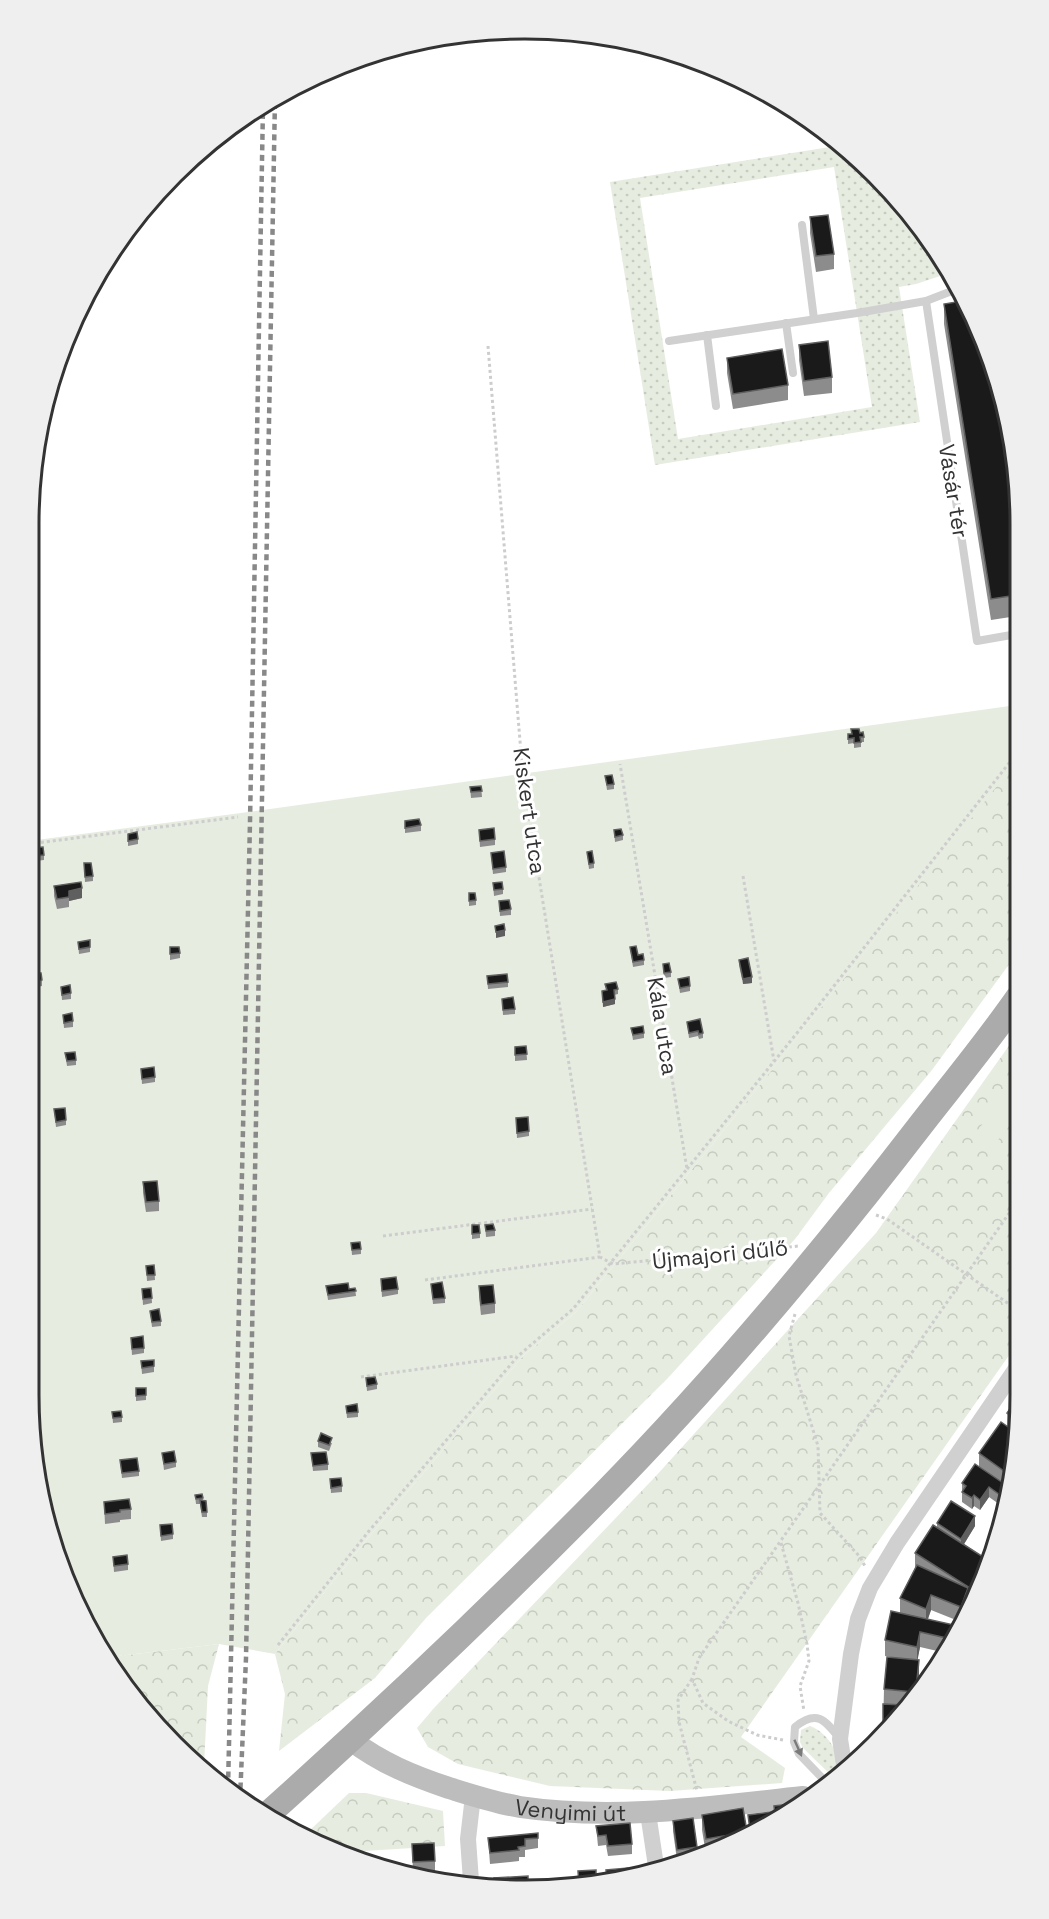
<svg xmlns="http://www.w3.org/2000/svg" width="1049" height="1919" font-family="'Space Grotesk',sans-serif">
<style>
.grass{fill:url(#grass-dots);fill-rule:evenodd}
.forest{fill:url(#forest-crowns)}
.garden{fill:#e6ecdf}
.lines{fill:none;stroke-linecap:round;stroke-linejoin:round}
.path{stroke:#cdcdcd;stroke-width:3;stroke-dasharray:3 3;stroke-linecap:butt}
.lane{stroke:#d0d0d0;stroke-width:8}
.street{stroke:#d0d0d0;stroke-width:16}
.secondary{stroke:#bdbdbd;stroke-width:22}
.primary{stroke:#ababab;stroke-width:26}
.rail{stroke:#888;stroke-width:4.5;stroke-dasharray:6 4.5;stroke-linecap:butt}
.wall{fill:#8c8c8c}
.shaded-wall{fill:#5f5f5f}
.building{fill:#1a1a1a;stroke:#5f5f5f;stroke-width:1.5}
.oneway{fill:#7a7a7a}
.labels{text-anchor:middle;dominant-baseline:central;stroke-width:6;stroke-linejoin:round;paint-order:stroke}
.street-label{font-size:22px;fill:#333;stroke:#fff}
.rim{fill:none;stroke:#333;stroke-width:3}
</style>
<defs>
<pattern id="grass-dots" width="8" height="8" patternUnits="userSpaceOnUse" patternTransform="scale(1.5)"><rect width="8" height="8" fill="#e6ecdf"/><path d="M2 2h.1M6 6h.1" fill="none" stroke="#c6cbc0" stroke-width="1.8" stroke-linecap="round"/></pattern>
<pattern id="forest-crowns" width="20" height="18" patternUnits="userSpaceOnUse" patternTransform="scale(1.5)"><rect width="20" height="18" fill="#e6ecdf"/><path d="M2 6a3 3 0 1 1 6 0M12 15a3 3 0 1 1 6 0" fill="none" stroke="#c6cbc0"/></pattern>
</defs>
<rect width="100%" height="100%" fill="#fff"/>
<g class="grass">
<path d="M843,145L852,152L937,249L949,273L916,284L899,287L920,422L655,465L610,182ZM834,167L872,407L678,439L640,198Z"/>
<path d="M810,1726C829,1733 846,1760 834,1778L803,1748L800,1742L801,1730Z"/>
</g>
<g class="forest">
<polygon points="1017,760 1018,952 932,1070 829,1193 795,1239 667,1379 426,1618 375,1678 279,1751 285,1694 275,1654 368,1538 524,1355 576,1312 728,1125"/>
<polygon points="1018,1033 1019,1341 741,1737 785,1768 782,1783 670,1791 550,1786 458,1764 428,1747 417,1728 435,1707 655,1477 876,1233"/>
<polygon points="219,1644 208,1686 204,1765 131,1697 110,1657"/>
<polygon points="349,1793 366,1793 443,1811 445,1846 348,1852 307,1833"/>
</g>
<g class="garden">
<polygon points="1017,705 1017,760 993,791 728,1125 576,1312 524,1355 368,1538 275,1654 219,1644 110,1657 55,1554 29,1394 29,841 241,813"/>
<polygon points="1018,1079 1018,1115 994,1145 977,1131"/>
</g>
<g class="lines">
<g class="path">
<polyline points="488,346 523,778 600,1257 613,1264 799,1246"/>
<polyline points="29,844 238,817"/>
<polyline points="743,876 774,1061"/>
<polyline points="687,1169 797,1033 1017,753"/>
<polyline points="876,1215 887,1219 1019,1311"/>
<polyline points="383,1236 592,1209"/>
<polyline points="425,1280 600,1257"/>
<polyline points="795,1314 789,1336 796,1375 818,1446 820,1513 860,1557 866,1568"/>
<polyline points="361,1377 516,1356"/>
<polyline points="781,1543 798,1603 807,1644 809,1661 800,1686 804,1711"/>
<polyline points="278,1645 369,1531 518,1356 573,1309 687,1169 620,764"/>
<polyline points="692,1679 678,1700 679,1722 697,1791"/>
<polyline points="783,1740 757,1735 728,1721 703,1703 692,1679 699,1658 1019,1199"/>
</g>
<g class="lane">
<polyline points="802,225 814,319"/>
<polyline points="926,301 977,641 1017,634"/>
<polyline points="786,323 793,373"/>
<polyline points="707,335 716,406"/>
<polyline points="669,341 857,313 926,301 957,289"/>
<path d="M827,1783L799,1754L794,1742L795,1727C817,1709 825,1720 840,1739"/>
</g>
<g class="street">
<polyline points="845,1771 840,1739 851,1654 858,1619 870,1588 897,1543 1019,1364"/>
<polyline points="648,1813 656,1866"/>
<polyline points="471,1881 468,1839 473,1796"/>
</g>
<path class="secondary" id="s1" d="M351,1740C381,1763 413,1776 449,1788C472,1795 496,1803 520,1807C615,1821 709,1807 803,1797"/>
<path class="primary" d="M267,1815C382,1712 495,1605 603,1495C717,1379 823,1252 923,1122C955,1081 988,1041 1018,998"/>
<g class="rail">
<polyline points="228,1788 250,822 263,106"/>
<polyline points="240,1799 246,1658 275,99"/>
</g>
</g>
<g class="wall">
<polygon points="810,217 834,254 834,269 816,272 810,233"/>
<polygon points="944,304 1016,460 1017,616 991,620 944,324"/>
<polygon points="799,345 832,377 832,393 804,396 799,360"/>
<polygon points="727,358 788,385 788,400 733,409 727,373"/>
<polygon points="851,729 860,733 864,737 864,742 861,742 861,747 854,748 854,743 848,744 848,734 851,734"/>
<polygon points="605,776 614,784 614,789 607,790"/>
<polygon points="481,786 482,797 471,798 470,787"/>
<polygon points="405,821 421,825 421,831 405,833"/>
<polygon points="479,830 495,839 495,845 480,847"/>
<polygon points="614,830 623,835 623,840 615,842"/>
<polygon points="128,834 138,839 138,844 128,846"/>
<polygon points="34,848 44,855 44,860 35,861"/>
<polygon points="587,852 594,863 594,868 589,869"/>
<polygon points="491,853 506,867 506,872 493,874"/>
<polygon points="84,863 93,876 93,881 85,882"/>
<polygon points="493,883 503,889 503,894 494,896"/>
<polygon points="54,886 82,898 69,901 69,907 57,909 54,896"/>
<polygon points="469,893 476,900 476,905 469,906"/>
<polygon points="499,901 511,909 511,915 500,916"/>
<polygon points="78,942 90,947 90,952 79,954"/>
<polygon points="170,947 180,953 180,958 170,960"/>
<polygon points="630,947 644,960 644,965 633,967"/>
<polygon points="739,960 752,983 743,984 739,965"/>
<polygon points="663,964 671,972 671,977 664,978"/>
<polygon points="36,973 42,980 42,986 37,987"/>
<polygon points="487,976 508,982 508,987 488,989"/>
<polygon points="678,979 690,986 690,991 680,993"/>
<polygon points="605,984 618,989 618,994 614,995 615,1004 603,1007 602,991 606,990"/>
<polygon points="61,987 71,993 71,999 62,1000"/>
<polygon points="502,999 515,1009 515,1014 503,1015"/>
<polygon points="63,1015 73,1021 73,1027 64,1028"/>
<polygon points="687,1022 703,1033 703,1038 699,1039 698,1036 689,1038"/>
<polygon points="631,1028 644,1033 644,1038 633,1040"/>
<polygon points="526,1046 527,1060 515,1061 515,1047"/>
<polygon points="65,1053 76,1060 76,1065 67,1066"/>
<polygon points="141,1069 155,1077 155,1082 142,1084"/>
<polygon points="54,1109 66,1120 66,1125 56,1127"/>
<polygon points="516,1118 529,1131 529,1136 517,1138"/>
<polygon points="143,1182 159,1201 159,1211 146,1212 143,1193"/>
<polygon points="472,1225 480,1233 480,1238 472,1239"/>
<polygon points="485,1225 495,1230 495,1236 486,1237"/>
<polygon points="351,1243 361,1249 361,1254 352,1255"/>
<polygon points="154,1265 155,1280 147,1281 146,1266"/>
<polygon points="381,1279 398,1289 398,1294 382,1297"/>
<polygon points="431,1284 445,1298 445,1303 433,1304"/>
<polygon points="326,1286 349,1289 355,1288 356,1296 328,1300"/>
<polygon points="479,1286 495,1303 495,1313 481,1315 479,1297"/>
<polygon points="151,1288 152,1303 143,1305 142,1289"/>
<polygon points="150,1311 161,1321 161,1326 152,1327"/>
<polygon points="131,1338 144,1348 144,1353 132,1355"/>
<polygon points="141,1361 154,1366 154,1372 142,1374"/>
<polygon points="366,1378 377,1384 377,1389 367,1391"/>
<polygon points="136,1388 146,1395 146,1400 136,1401"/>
<polygon points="1019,1396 1019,1427 1011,1480 1009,1479 1005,1484 1009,1487 1006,1509 989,1497 980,1510 974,1506 972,1509 962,1502 962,1483 979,1467 979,1453 1007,1427 1007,1413"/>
<polygon points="346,1406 358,1412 358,1417 347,1418"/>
<polygon points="112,1412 122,1417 122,1422 113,1423"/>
<polygon points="318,1441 332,1443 329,1451 318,1447"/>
<polygon points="162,1453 176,1462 176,1467 164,1470"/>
<polygon points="311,1453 328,1464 328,1470 313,1471"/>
<polygon points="120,1460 139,1471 139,1476 122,1478"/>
<polygon points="330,1479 342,1486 342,1492 331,1493"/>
<polygon points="202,1494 203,1500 207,1512 207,1517 202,1517 200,1504 196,1504 195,1495"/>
<polygon points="104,1502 131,1509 131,1519 120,1520 120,1522 105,1524"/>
<polygon points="937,1523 975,1526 964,1544 988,1560 970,1603 968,1602 961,1622 931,1610 928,1619 954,1640 954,1643 946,1653 920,1647 917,1660 919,1675 917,1687 883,1730 884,1689 891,1657 885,1656 885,1640 900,1613 900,1598 915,1568 915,1553 937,1527"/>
<polygon points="160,1525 173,1534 173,1539 161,1541"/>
<polygon points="113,1557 128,1564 128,1570 114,1572"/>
<polygon points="702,1815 747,1832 715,1853 706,1854 702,1830"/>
<polygon points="673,1821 697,1847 697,1856 677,1860 673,1831"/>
<polygon points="596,1826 632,1844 632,1854 608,1856 606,1845 598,1846"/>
<polygon points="538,1833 538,1848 525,1850 525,1857 519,1857 519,1861 490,1864 488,1838"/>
<polygon points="412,1844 435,1861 435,1871 413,1873"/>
</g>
<g class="shaded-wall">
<polygon points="82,888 82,898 69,901 69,891"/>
<polygon points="505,930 505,936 496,938 496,932"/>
<polygon points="752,977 752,983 743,984 743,979"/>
<polygon points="615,999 615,1004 603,1007 603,1002"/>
<polygon points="1009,1464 1009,1479 1004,1486 1004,1471"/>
<polygon points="989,1487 989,1497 980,1510 980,1500"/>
<polygon points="974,1495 974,1506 972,1509 972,1498"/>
<polygon points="975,1516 975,1526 961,1549 961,1539"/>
<polygon points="982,1575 973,1597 973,1590"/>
<polygon points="968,1588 968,1604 961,1622 961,1607"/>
<polygon points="931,1595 931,1610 926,1624 926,1609"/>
<polygon points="954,1625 954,1643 951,1646 951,1639"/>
<polygon points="920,1632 920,1647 917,1663 917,1647"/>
<polygon points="919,1660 919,1675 917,1687 916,1689"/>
</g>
<g class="building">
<polygon points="828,215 834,254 816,256 810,217"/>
<polygon points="962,301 994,365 1016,460 1017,595 991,599 944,304"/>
<polygon points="828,341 832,377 804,381 799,345"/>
<polygon points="782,349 788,385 733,394 727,358"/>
<polygon points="851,729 859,729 860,733 863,732 864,737 860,737 861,742 854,743 854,738 848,739 848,734 852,734"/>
<polygon points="612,775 614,784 607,785 605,776"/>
<polygon points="481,786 482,791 471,792 470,787"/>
<polygon points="419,819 421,825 405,828 405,821"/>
<polygon points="494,828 495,839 480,841 479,830"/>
<polygon points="621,829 623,835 615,837 614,830"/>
<polygon points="137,832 138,839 128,841 128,834"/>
<polygon points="43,847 44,855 35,856 34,848"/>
<polygon points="504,851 506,867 493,869 491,853"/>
<polygon points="592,851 594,863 589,864 587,852"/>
<polygon points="84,863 91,863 93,876 85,877"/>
<polygon points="81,882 82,888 69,891 69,897 57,899 54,886"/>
<polygon points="502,882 503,889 494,890 493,883"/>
<polygon points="469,893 475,893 476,900 469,901"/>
<polygon points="509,900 511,909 500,911 499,901"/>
<polygon points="504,924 505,930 496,932 495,926"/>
<polygon points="90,940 90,947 79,949 78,942"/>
<polygon points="636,946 638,955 643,954 644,960 633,962 630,947"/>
<polygon points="170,947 179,947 180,953 170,954"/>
<polygon points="748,958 752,977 743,979 739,960"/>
<polygon points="669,963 671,972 664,973 663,964"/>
<polygon points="36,973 41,973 42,980 37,981"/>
<polygon points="507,974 508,982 488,984 487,976"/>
<polygon points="689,977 690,986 680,988 678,979"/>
<polygon points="616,982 618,989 614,990 615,999 603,1002 602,991 607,990 605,984"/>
<polygon points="70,985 71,993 62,995 61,987"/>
<polygon points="513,997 515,1009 503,1010 502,999"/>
<polygon points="72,1013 73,1021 64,1023 63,1015"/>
<polygon points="700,1019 703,1033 699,1034 698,1031 689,1033 687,1022"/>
<polygon points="643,1026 644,1033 633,1035 631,1028"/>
<polygon points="526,1046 527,1054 515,1055 515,1047"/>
<polygon points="75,1052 76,1060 67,1061 65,1053"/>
<polygon points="154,1067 155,1077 142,1079 141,1069"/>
<polygon points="65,1108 66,1120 56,1122 54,1109"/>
<polygon points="528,1117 529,1131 517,1133 516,1118"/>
<polygon points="157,1181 159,1201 146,1202 143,1182"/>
<polygon points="493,1224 495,1230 486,1231 485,1225"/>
<polygon points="472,1225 479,1225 480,1233 472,1234"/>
<polygon points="360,1242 361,1249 352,1250 351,1243"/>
<polygon points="154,1265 155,1275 147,1275 146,1266"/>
<polygon points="396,1277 398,1289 382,1291 381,1279"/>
<polygon points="442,1282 445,1298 433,1299 431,1284"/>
<polygon points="348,1283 349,1289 355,1288 356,1291 328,1295 326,1286"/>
<polygon points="493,1285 495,1303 481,1305 479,1286"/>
<polygon points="151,1288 152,1298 143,1299 142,1289"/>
<polygon points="159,1309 161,1321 152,1322 150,1311"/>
<polygon points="143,1336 144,1348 132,1349 131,1338"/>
<polygon points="154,1360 154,1366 142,1368 141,1361"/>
<polygon points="375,1377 377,1384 367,1386 366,1378"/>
<polygon points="136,1388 146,1388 146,1395 136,1396"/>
<polygon points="1019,1396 1019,1422 1007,1413"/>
<polygon points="357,1404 358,1412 347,1413 346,1406"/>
<polygon points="121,1411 122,1417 113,1418 112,1412"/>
<polygon points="1001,1422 1018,1434 1013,1466 1009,1464 1004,1471 979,1453"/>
<polygon points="321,1433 332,1438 329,1445 318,1441"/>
<polygon points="174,1451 176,1462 164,1464 162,1453"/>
<polygon points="326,1452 328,1464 313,1466 311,1453"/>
<polygon points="137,1458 139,1471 122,1473 120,1460"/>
<polygon points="975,1464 1009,1487 1007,1500 989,1487 980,1500 974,1495 972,1498 962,1492 966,1486 962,1483"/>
<polygon points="341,1478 342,1486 331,1488 330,1479"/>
<polygon points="202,1494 203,1498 196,1499 195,1495"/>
<polygon points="129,1499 131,1509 120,1510 120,1512 105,1514 104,1502"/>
<polygon points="200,1500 206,1501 207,1512 202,1512"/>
<polygon points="951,1501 975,1516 961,1539 937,1523"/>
<polygon points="172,1524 173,1534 161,1536 160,1525"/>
<polygon points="933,1525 988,1560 982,1575 973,1590 915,1553"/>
<polygon points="127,1555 128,1564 114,1566 113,1557"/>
<polygon points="917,1565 968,1588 961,1607 931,1595 926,1609 900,1598"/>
<polygon points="891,1611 954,1625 951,1639 920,1632 917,1647 885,1640"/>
<polygon points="887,1657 919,1660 916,1689 913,1692 884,1689"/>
<polygon points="883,1704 903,1705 883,1730"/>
<polygon points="792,1804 775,1815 774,1806"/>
<polygon points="743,1808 747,1832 706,1839 702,1815"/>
<polygon points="771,1812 772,1817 750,1830 748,1815"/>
<polygon points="693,1818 697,1847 677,1850 673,1821"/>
<polygon points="630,1823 632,1844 608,1846 606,1835 598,1836 596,1826"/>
<polygon points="538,1833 538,1838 525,1839 525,1846 518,1847 519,1850 490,1853 488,1838"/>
<polygon points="434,1843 435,1861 413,1862 412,1844"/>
<polygon points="700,1856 682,1860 682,1858"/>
<polygon points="628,1868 628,1873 607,1878 606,1870"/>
<polygon points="596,1870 596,1880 579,1884 578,1871"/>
<polygon points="528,1876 528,1887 495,1883 494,1878"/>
</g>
<defs><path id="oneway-solid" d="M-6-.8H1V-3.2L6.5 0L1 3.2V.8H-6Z" transform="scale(1.5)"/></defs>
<use class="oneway" href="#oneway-solid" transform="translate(798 1748) rotate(66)"/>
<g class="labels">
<g class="street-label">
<text transform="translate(954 491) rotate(81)">Vásár tér</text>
<text transform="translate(530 811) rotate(82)">Kiskert utca</text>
<text transform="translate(663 1026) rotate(81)">Kála utca</text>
<text transform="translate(720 1254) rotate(-6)">Újmajori dűlő</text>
<text stroke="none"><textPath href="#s1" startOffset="234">Venyimi út</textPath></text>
</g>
</g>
<path d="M0 0H1049V1919H0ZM524 39H525A485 485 0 0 1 1010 524V1395A485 485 0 0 1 525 1880H524A485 485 0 0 1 39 1395V524A485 485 0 0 1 524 39Z" fill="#efefef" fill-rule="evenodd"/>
<path class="rim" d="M524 39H525A485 485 0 0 1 1010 524V1395A485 485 0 0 1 525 1880H524A485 485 0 0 1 39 1395V524A485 485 0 0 1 524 39Z"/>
</svg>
